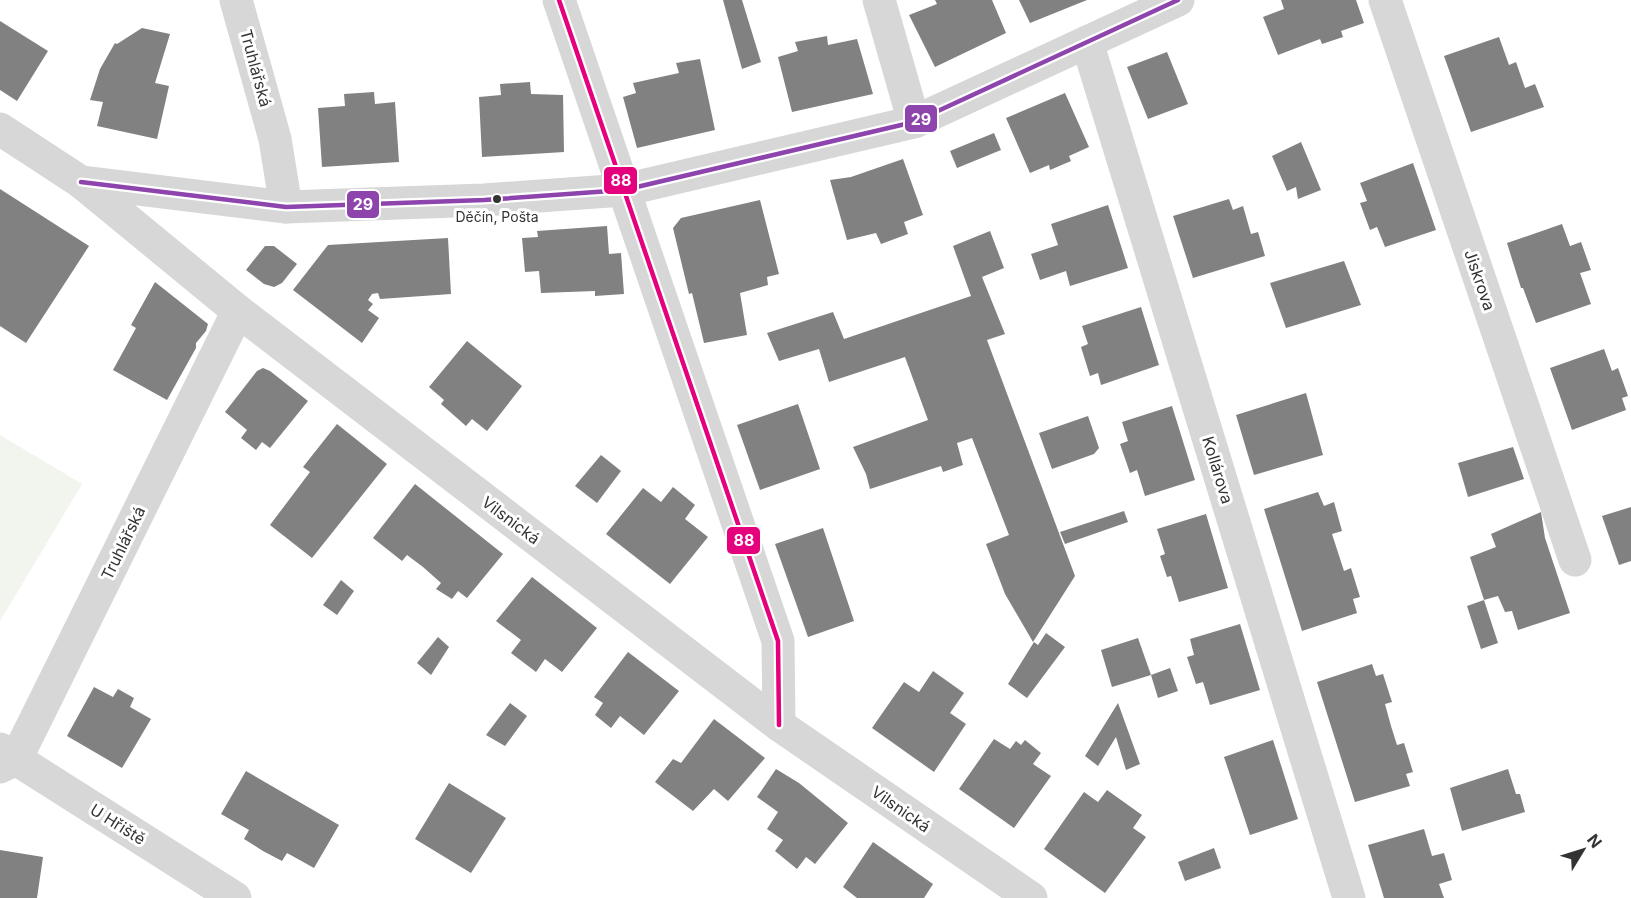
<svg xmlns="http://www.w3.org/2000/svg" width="1631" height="898" font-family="Inter,sans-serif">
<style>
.green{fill:#f1f5ed}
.building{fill:#818181}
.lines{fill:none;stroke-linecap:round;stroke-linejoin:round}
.street{stroke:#d7d7d7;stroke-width:33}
.bus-1-casing{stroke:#fff;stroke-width:9}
.bus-2-casing{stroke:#fff;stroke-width:9}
.bus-1{stroke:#8e44ad;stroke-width:4.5}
.bus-2{stroke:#e5007d;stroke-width:4.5}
.bus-dot{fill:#333;stroke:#fff;stroke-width:2}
.labels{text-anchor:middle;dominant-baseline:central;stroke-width:6;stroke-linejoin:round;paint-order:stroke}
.bus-label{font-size:14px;fill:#333;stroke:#fff}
.street-label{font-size:16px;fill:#333;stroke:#fff}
.line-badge{stroke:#fff;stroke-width:2}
.badge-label{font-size:16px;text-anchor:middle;font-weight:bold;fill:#fff}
</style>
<rect width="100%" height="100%" fill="#fff"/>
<polygon class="green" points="0,435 82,484 0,621"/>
<g class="building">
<polygon points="723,0 742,0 761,62 742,69"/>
<polygon points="935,0 992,0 1006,33 935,67 909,15 937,4"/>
<polygon points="1019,0 1087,0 1030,23"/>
<polygon points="1281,0 1356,0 1364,23 1341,31 1343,37 1322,44 1320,39 1278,55 1263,17 1284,9"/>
<polygon points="0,21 48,51 17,101 0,90"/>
<polygon points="142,28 170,34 155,83 169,86 157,139 97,126 103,102 90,100 100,69 115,43 117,44"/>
<polygon points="827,36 828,45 857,39 873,94 792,112 778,57 798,51 795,42"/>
<polygon points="1499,37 1509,65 1516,62 1525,88 1535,84 1544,107 1471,132 1444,56"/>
<polygon points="1167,52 1188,104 1148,119 1127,67"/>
<polygon points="700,59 715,130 637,148 623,97 636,93 633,83 679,73 676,63"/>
<polygon points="530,82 531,94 563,95 564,152 482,157 479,97 501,95 500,84"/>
<polygon points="374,92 375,104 395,102 399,162 322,167 318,108 345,106 344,94"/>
<polygon points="1065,93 1089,147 1069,156 1071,161 1050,170 1049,165 1030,173 1006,118"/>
<polygon points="994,133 1001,150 957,168 950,151"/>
<polygon points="1301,142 1321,190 1298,199 1296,187 1287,191 1272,156"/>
<polygon points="903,159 923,215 904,222 908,234 881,244 876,233 847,240 830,180 851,177"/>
<polygon points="1413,163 1436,230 1385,247 1377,227 1370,230 1360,203 1367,201 1360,183"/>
<polygon points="0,189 89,246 26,343 0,326"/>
<polygon points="1229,199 1233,210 1243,206 1251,234 1258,232 1265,256 1193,278 1173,216"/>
<polygon points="760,200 779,274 767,277 768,285 740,293 747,335 704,343 692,293 689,294 673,228 681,218"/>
<polygon points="1108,205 1128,268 1070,286 1066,271 1040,280 1031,254 1058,245 1051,224"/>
<polygon points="1562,224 1570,246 1581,242 1591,270 1580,273 1591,304 1536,323 1523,288 1521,288 1507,243"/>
<polygon points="607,226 609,254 621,253 624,294 595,296 595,291 541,293 539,271 525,272 522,238 538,237 537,231"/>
<polygon points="990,231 1004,268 982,277 1005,334 987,340 1075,576 1033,642 1005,594 986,544 1009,535 972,438 957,443 963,465 943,472 941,466 870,489 866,474 853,447 928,420 905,357 829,382 819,349 779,361 767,333 833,312 844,339 971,296 953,246"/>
<polygon points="448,238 451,294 380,299 378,293 372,294 368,300 373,304 368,310 379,318 362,343 293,290 328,245"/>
<polygon points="265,246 274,246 297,264 282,283 274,287 264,284 246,270"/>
<polygon points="1344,261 1361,305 1286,328 1270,283"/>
<polygon points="155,282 208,324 206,331 196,343 196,348 167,400 113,370 136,328 131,325"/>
<polygon points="1141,307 1159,365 1101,385 1098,373 1090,376 1081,347 1088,344 1082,326"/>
<polygon points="467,341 522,386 487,431 472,419 466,426 441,404 444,400 429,387"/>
<polygon points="1604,349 1612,371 1618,368 1628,396 1622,398 1626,410 1572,430 1550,368"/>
<polygon points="263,368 270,371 308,401 270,448 262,442 256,450 241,438 247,430 225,412 257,371"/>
<polygon points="1306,393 1323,455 1254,475 1236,415"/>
<polygon points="798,404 820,469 760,490 737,425"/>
<polygon points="1172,406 1195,480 1145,496 1137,470 1130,473 1120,444 1128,441 1122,422"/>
<polygon points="1088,416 1099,448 1094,454 1052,469 1039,433"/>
<polygon points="337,424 387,464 312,558 270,525 310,472 303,467"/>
<polygon points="1513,447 1524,479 1468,497 1458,463"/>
<polygon points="601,455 621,471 597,503 575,486"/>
<polygon points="415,484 503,554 467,598 458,591 452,599 436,589 441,583 423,567 407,555 402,561 373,538"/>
<polygon points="673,487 695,505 685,519 708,537 670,584 606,534 643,488 661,502"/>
<polygon points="1318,492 1324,506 1334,502 1342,531 1332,534 1344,571 1351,568 1360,597 1353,599 1357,613 1302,631 1264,509"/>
<polygon points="1631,507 1631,561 1619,565 1602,516"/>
<polygon points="1124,511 1128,522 1065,544 1060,532"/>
<polygon points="1541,512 1545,538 1570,613 1518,630 1512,611 1505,612 1498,596 1484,600 1498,643 1481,649 1467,606 1484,600 1470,557 1496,547 1491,534"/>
<polygon points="1206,514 1228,588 1179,602 1171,576 1167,577 1160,556 1165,554 1157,529"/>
<polygon points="823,528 854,621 808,637 775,544"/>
<polygon points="532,577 597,628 562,672 545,659 536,672 511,653 521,640 496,621"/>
<polygon points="341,580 354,591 337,615 323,605"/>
<polygon points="1240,624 1260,690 1210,705 1203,682 1196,684 1187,657 1194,655 1190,639"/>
<polygon points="1046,633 1065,647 1027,698 1008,684 1034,642 1038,645"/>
<polygon points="438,637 449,647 431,675 417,663"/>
<polygon points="1138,638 1151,675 1112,687 1101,650"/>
<polygon points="628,652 679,691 644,735 620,716 611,728 595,715 603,703 594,697"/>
<polygon points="1372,664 1376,676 1383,674 1392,702 1385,704 1391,726 1397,745 1404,743 1413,772 1406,774 1410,786 1355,802 1317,682"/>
<polygon points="1170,668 1178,691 1158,698 1151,675"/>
<polygon points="933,671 964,693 950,713 966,724 934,772 872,728 904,682 919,692"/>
<polygon points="94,687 113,697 118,689 134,698 130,707 151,719 122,768 67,736"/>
<polygon points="510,703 527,716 505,746 486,735"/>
<polygon points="1118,703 1140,764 1126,770 1116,737 1098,766 1085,756"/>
<polygon points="714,719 765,758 728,801 714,789 693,811 655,782 673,759 681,763"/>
<polygon points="994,739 1010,749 1016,741 1021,745 1025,740 1041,753 1033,764 1051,776 1014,828 959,789"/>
<polygon points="1273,740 1298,819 1250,835 1224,757"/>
<polygon points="776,769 799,783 848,823 815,864 806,857 797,869 775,851 783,840 767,829 778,812 757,797"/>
<polygon points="1508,769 1516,794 1520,794 1525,812 1462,831 1450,788"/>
<polygon points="246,771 339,825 314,868 287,853 282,861 263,851 244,839 249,830 221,814"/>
<polygon points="449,783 506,818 471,873 415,839"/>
<polygon points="1107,790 1142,815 1133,828 1146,837 1105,893 1044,849 1084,792 1098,802"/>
<polygon points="1424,829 1432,856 1444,853 1452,880 1439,884 1444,898 1384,898 1368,845"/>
<polygon points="873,842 933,884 924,898 857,898 843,887"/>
<polygon points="1214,848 1221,868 1185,881 1178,862"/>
<polygon points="0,850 43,857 37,898 0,898"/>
</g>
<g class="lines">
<g class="street">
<polyline points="236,0 275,139 286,207"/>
<polyline points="559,0 778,641 779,725"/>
<polyline points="879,0 914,122"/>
<polyline points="1385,0 1575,560"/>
<polyline points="1087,42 1349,898"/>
<polyline points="0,129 81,182 238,311 779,725 1031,898"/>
<polyline points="81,182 286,207 484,200 624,190 914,122 1178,0"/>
<polyline points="0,749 235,898"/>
<polyline points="0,767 16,759 238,311"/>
</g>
<g class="bus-1-casing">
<polyline id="bus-1" points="81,182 286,207 484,200 624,190 914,122 1178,0"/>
</g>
<g class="bus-2-casing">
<polyline id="bus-2" points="559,0 778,641 779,725"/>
</g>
<use href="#bus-1" class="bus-1"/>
<use href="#bus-2" class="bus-2"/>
</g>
<circle class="bus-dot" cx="497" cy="199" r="5"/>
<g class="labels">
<g class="bus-label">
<text x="497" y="216">Děčín, Pošta</text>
</g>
<g class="street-label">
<text transform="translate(256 68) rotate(75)">Truhlářská</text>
<text transform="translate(1480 280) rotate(71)">Jiskrova</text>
<text transform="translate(1218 470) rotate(73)">Kollárova</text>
<text transform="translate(511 520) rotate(37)">Vilsnická</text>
<text transform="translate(123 543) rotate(-64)">Truhlářská</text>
<text transform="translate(901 809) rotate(35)">Vilsnická</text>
<text transform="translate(118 824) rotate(32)">U Hřiště</text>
</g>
</g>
<g class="line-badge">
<rect x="904" y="104" width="34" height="29" rx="6" fill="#8e44ad"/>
<rect x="603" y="166" width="35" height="29" rx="6" fill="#e5007d"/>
<rect x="346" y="190" width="34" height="29" rx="6" fill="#8e44ad"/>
<rect x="726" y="526" width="35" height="29" rx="6" fill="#e5007d"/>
</g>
<g class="badge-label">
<text x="921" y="125">29</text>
<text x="621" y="186">88</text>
<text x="363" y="210">29</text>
<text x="744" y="546">88</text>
</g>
<g transform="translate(1583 850) rotate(52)" stroke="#ffffff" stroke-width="4.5" paint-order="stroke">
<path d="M0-4.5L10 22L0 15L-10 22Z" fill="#333333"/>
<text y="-9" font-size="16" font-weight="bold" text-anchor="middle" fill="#333333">N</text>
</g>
</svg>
